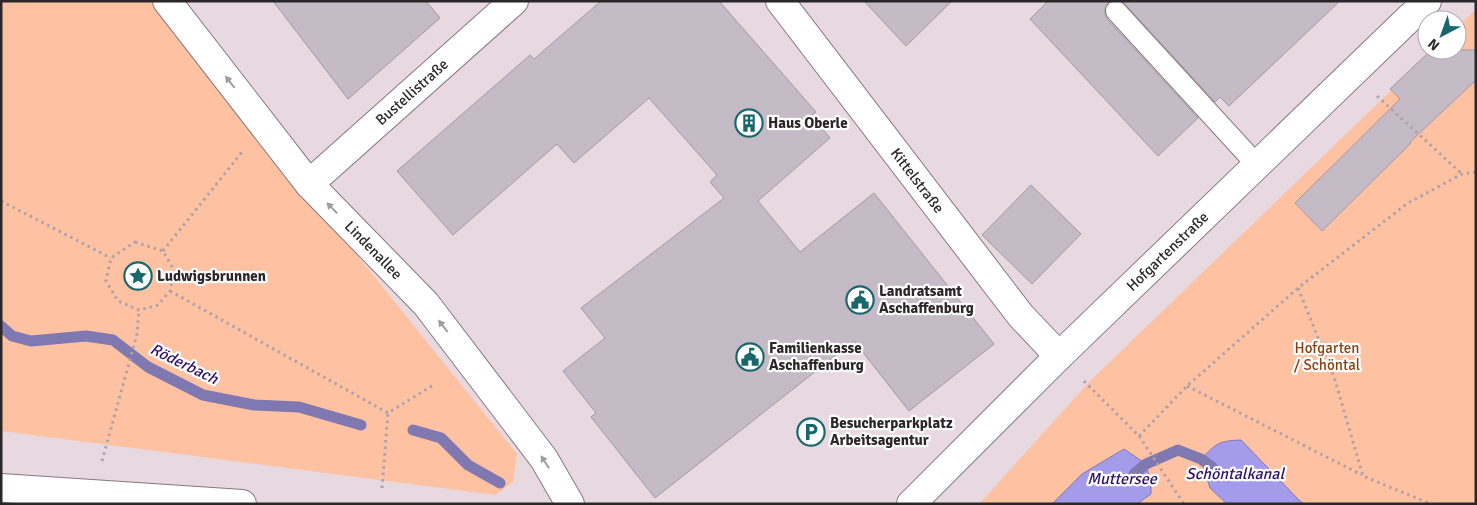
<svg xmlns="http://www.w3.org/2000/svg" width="1477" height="505" font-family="Signika,sans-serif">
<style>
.green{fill:#fec2a3}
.water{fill:#a59beb;stroke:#8078b0}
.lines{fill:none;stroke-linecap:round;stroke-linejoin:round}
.stream{stroke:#8078b0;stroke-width:11}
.building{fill:#c4bbc7;stroke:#a199a4}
.service-casing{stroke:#86787e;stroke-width:22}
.minor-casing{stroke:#86787e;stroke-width:30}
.secondary-casing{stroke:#86787e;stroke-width:30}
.path{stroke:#aea2a8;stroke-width:3;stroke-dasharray:2.5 4;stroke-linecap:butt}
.service{stroke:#fff;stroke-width:20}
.minor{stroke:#fff;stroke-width:28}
.secondary{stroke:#fff;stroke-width:28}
.oneway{fill:#a09d9e}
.labels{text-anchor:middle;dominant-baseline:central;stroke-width:4.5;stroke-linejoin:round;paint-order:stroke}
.street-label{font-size:15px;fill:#2b2628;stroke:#fff}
.poi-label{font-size:15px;font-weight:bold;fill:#2b2628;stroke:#fff;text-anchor:start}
.park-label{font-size:15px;fill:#893f0f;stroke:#fff}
.water-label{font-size:16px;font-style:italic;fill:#30126e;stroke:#fff}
</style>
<rect width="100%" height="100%" fill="#e8d9e0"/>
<g class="green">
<polygon points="1,1 153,1 517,454 513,482 495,495 1,431"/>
<polygon points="1476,9 1476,504 979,504 1090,381 1433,50 1457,50 1457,27"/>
</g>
<g class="water">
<path d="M1241,440L1299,500L1304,504H1227L1210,488L1201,459C1217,443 1218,441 1241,440Z"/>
<polygon points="1124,449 1146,464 1151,483 1151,494 1137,504 1052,504 1082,474"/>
</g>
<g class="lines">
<g class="stream">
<polyline points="1,326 12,336 31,341 86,336 113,340 148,367 203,395 254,405 299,407 361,425"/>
<polyline points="413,430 441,438 468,465 500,483"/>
<polyline points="1134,474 1146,464 1178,450 1201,459 1212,467"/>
</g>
</g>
<g class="building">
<polygon points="273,1 426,1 440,18 348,99"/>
<polygon points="601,1 719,1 816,112 812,115 830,138 758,201 800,252 874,193 994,344 909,411 854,341 655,498 591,417 596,413 563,371 605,338 581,308 724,198 710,182 717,175 649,98 574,163 557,144 453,235 397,171 530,55 534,59"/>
<polygon points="864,1 952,1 906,46"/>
<polygon points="1048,1 1110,1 1105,8 1105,14 1107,19 1198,118 1158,156 1030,19"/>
<polygon points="1122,1 1340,1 1229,106 1220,97 1215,102"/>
<polygon points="1431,50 1476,50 1476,80 1410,142 1411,143 1322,231 1295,203 1400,99 1390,89"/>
<polygon points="1031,185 1081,234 1032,284 982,235"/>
</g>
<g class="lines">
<g class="service-casing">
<polyline id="service" points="1116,11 1257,165"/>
</g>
<g class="minor-casing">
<g id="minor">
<path id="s1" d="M167,1L309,184L426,304L544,459L570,504"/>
<path id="s2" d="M780,1L1021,316L1059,356"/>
<path id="s3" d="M309,184L514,1"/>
<polyline points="1,488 242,504"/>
</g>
</g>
<g class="secondary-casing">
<g id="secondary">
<path id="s4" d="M911,504L1059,356L1427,1"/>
</g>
</g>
<g class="path">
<polyline points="1377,96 1462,174"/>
<polyline points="1,201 111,258"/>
<polygon points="135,242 163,251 174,270 170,291 158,305 139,310 118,301 106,281 111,258"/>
<polyline points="163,251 242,152"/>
<polyline points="1298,288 1335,380 1363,476 1431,504"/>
<polyline points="170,291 388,413 435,384"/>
<polyline points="1084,381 1139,436 1184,504"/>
<polyline points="1187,386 1362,475"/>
<polyline points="1139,436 1187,386 1298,288 1408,203 1462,174 1476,172"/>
<polyline points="102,461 137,334 139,310"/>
<polyline points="382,488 388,413"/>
</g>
<use href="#service" class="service"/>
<use href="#minor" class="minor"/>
<use href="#secondary" class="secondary"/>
</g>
<defs><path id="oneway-solid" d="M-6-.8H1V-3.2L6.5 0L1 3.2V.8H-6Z" transform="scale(1.25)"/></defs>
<g class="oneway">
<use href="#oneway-solid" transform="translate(230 82) rotate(-128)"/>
<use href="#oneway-solid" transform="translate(332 208) rotate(-134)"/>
<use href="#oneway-solid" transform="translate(443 326) rotate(-128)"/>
<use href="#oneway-solid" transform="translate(545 462) rotate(-123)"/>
</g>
<defs>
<g id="building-ring" transform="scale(1.4375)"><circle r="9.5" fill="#fff" stroke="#1a676b" stroke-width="1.5"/><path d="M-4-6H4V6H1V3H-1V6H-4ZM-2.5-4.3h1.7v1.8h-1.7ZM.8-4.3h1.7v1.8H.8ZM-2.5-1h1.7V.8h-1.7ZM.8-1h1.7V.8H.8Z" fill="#1a676b"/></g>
<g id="sight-ring" transform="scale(1.4375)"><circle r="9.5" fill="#fff" stroke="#1a676b" stroke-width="1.5"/><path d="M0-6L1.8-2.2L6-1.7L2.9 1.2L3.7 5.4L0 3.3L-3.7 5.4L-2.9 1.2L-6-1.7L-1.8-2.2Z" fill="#1a676b"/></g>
<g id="civic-ring" transform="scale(1.4375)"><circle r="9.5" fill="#fff" stroke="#1a676b" stroke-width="1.5"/><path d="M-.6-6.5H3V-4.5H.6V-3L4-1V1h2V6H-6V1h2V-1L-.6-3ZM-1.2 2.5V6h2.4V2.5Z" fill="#1a676b"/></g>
<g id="parking-ring" transform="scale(1.4375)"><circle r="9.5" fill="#fff" stroke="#1a676b" stroke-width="1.5"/><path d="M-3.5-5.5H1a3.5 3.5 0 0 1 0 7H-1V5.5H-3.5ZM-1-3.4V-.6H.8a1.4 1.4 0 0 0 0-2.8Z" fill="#1a676b"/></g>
</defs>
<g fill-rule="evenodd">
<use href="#building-ring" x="749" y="123"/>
<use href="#sight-ring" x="138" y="276"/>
<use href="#civic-ring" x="860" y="300"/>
<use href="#civic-ring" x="750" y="357"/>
<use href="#parking-ring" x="811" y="432"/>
</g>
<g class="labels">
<g class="street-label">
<text stroke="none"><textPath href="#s3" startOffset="138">Bustellistraße</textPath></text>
<text stroke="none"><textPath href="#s2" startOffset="226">Kittelstraße</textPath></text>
<text stroke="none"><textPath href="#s1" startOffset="324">Lindenallee</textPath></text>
<text stroke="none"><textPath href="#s4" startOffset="360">Hofgartenstraße</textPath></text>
</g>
<g class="poi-label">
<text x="768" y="123">Haus Oberle</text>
<text x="157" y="276">Ludwigsbrunnen</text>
<text x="879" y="291">Landratsamt<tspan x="879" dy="17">Aschaffenburg</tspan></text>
<text x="769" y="348">Familienkasse<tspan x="769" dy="17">Aschaffenburg</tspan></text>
<text x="830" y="423">Besucherparkplatz<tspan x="830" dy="17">Arbeitsagentur</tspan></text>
</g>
<g class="park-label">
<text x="1327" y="348">Hofgarten<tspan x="1327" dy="17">/ Schöntal</tspan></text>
</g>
<g class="water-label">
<text transform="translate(184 364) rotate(26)">Röderbach</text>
<text x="1235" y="474">Schöntalkanal</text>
<text x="1122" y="479">Muttersee</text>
</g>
</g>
<rect width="1477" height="505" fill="none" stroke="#2b2628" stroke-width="5"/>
<g transform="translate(1442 35) rotate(221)"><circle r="24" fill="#ffffff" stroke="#aaa8a9"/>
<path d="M0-4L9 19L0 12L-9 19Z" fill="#1a676b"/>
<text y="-8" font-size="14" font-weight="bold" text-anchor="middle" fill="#2b2628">N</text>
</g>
</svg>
